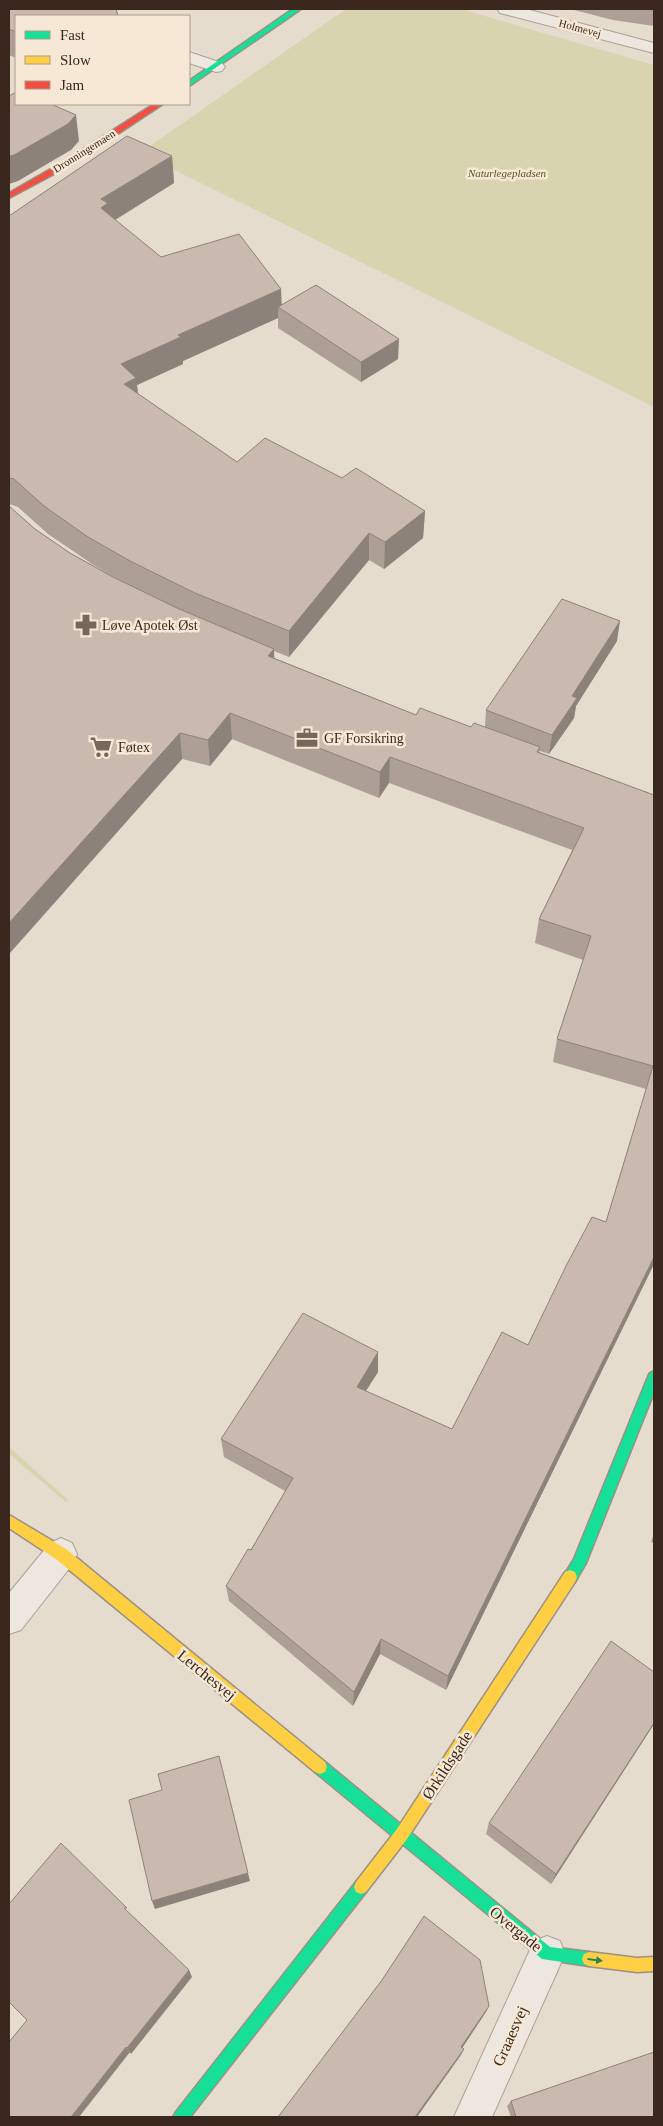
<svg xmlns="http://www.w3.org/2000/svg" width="663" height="2126" font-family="Georgia,serif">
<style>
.green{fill:#d8d4b0}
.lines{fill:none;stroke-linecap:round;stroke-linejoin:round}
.lane-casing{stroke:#aaa197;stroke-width:2}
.street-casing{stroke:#aaa197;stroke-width:2}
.fast-casing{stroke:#9a9086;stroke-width:3}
.slow-casing{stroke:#9a9086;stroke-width:3}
.jam-casing{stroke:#9a9086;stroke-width:3}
.lane{fill:#eee7df;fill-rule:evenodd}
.street{fill:#eee7df;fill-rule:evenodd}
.fast{fill:#16e098;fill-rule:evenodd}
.slow{fill:#ffcf43;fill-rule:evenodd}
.jam{fill:#f24e42;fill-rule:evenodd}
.wall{fill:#ad9f96}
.shaded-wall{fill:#8d827a}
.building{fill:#c9b9af;stroke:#8d827a}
.oneway{fill:#28845b}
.labels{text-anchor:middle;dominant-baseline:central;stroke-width:5;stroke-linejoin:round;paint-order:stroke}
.far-street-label{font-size:11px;fill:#3a281e;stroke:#f6e8d4}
.far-park-label{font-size:11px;font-style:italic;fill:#505724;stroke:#f6e8d4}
.poi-label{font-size:14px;fill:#3a281e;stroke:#f6e8d4;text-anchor:start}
.near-street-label{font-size:16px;fill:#3a281e;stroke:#f6e8d4}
</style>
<rect width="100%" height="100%" fill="#e5dcce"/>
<g class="green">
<polygon points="346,9 461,9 654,65 654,407 140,153"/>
<polygon points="9,1447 68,1500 66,1502 9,1454"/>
</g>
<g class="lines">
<g class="lane-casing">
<polygon id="lane" points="61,1538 72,1543 77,1554 72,1565 21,1630 9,1634 9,1593 50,1543"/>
</g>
<g class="street-casing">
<g id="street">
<polygon points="497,9 526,9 654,43 654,53 500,13"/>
<polygon points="189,52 222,63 225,67 222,71 216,72 189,63"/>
<polygon points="547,1936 560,1941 565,1954 492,2117 454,2117 534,1941"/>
</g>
</g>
<g class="fast-casing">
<g id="fast">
<polygon points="293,9 301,9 189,86 189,81"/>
<polygon points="654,1371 654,1392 586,1563 575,1582 570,1584 565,1582 563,1577 574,1559 648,1377 650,1373"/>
<polygon points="320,1760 325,1762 550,1947 589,1952 594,1954 596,1959 594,1964 589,1966 542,1959 315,1772 313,1767 315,1762"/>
<polygon points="361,1880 366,1882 368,1887 366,1892 190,2117 173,2117 176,2112 356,1882"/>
</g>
</g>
<g class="slow-casing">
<g id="slow">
<polygon points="9,1515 66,1549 325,1762 327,1767 325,1772 320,1774 315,1772 56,1559 9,1528"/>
<polygon points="570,1570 575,1572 577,1577 575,1582 407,1839 366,1892 361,1894 356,1892 354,1887 356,1882 397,1829 565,1572"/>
<polygon points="589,1952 637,1958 654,1957 654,1971 637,1972 589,1966 584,1964 582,1959 584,1954"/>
</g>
</g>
<g class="jam-casing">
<polygon id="jam" points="154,104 163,104 69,166 9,198 9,193 63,162"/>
</g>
<use href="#lane" class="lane"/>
<use href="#street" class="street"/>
<use href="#fast" class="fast"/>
<use href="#slow" class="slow"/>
<use href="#jam" class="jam"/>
</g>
<g class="wall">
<polygon points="9,9 16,16 16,58 9,55"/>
<polygon points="570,9 654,9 654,26 613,20"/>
<polygon points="172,156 174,183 115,220 161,257 281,289 281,305 398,359 361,382 278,328 278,318 183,361 183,364 137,385 138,394 237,462 342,478 425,511 423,538 384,569 369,560 289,657 274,651 274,658 416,715 471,727 485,727 486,710 617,641 576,706 574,718 549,754 540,751 539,752 654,795 654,1264 446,1690 380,1654 353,1706 229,1601 226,1586 251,1550 285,1491 224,1457 221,1439 378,1352 378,1372 366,1391 452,1429 528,1345 606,1222 646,1089 553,1062 557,1039 583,960 535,943 539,919 572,850 389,783 379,798 232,739 210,766 182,759 9,954 9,506 35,529 70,553 117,579 92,564 48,534 18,507 9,504 9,216"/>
<polygon points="654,1533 654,1543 651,1542"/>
<polygon points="654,1724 551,1884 486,1834 489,1823"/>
<polygon points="511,2101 654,2117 511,2117 507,2106"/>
</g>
<g class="shaded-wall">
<polygon points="76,115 79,141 71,150 18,181 9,184 9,156"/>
<polygon points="172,156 174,183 110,223 101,208 101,199"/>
<polygon points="281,289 282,310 278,307 278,318 183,361 183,364 137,385 139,405 127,411 121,364 178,335"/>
<polygon points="399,339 398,359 361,382 361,362"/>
<polygon points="425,511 423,538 384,569 385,542"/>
<polygon points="369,533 369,560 289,657 289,631"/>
<polygon points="620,621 617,641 576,706 574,718 549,754 552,735 572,696"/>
<polygon points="274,649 275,675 268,656"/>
<polygon points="230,713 232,739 210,766 208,740"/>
<polygon points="180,733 182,759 9,954 9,923"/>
<polygon points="390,757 389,783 379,798 380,772"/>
<polygon points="654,1257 654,1264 446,1690 448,1676"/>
<polygon points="378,1352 378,1372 356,1406 357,1387"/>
<polygon points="381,1639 380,1654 353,1706 354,1692"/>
<polygon points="654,1723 654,1724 551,1884 556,1874"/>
<polygon points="248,1873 250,1881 155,1909 152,1901"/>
<polygon points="189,1970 192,1977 131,2054 127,2048"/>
<polygon points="489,2006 486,2012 459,2053 461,2047"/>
<polygon points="126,2047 130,2052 79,2117 71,2117"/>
<polygon points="464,2049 461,2055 417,2117 415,2117"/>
</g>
<g class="building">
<polygon points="9,9 116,9 118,16 16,16 16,32 9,29"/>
<polygon points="16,92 16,104 51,104 76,115 68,124 14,155 9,156 9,96"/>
<polygon points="127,136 172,156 101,199 108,203 101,208 161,257 239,234 281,289 178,335 181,337 121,364 136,378 124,384 237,462 265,438 342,478 356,468 425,511 385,542 369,533 289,631 195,593 132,562 88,537 44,506 14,479 9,478 9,216"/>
<polygon points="316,285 399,339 361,362 278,307"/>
<polygon points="9,506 35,529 70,553 113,577 177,608 274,649 268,656 416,715 420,708 471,727 474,723 540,747 537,752 654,795 654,1257 448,1676 381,1639 354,1692 226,1586 248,1549 251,1550 293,1478 221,1439 303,1313 378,1352 357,1387 452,1429 502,1332 528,1345 566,1266 592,1217 606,1222 653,1066 557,1039 591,936 539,919 584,828 390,757 380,772 230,713 208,740 180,733 9,923"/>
<polygon points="562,599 620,621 572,696 577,698 552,735 486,710"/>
<polygon points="611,1641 654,1672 654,1723 556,1874 489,1823"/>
<polygon points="219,1756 248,1873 152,1901 129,1800 162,1790 158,1774"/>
<polygon points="61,1843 127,1908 124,1908 189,1970 127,2048 126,2047 71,2117 9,2117 9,2042 27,2020 9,2002 9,1904"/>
<polygon points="424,1916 480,1960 489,2006 461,2047 464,2049 415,2117 278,2117 382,1980"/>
<polygon points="654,2052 654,2117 516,2117 511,2101"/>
</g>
<defs><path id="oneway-solid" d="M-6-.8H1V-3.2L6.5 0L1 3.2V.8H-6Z" transform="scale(1.25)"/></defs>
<use class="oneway" href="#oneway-solid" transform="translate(595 1960) rotate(7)"/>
<defs>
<g id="pharmacy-bare" transform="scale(1.725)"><path d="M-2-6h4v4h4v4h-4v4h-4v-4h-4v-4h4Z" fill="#76675c" stroke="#f6e8d4" stroke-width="2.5" paint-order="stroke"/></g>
<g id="office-bare" transform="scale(1.725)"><path d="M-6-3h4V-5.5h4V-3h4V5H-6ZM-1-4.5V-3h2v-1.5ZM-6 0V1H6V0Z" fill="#76675c" stroke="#f6e8d4" stroke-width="2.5" paint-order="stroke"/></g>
<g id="supermarket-bare" transform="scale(1.725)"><path d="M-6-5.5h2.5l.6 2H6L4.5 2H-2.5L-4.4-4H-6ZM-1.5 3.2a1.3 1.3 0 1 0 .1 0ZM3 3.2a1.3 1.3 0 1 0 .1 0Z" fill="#76675c" stroke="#f6e8d4" stroke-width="2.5" paint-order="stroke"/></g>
</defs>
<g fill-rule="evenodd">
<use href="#pharmacy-bare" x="86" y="625"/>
<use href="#office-bare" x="307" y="738"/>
<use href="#supermarket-bare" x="101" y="747"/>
</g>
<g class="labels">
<g class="far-street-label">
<text transform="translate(580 28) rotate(15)">Holmevej</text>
<text transform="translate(84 151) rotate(-32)">Dronningemaen</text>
</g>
<g class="far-park-label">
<text x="507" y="173">Naturlegepladsen</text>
</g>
<g class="poi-label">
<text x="102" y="625">Løve Apotek Øst</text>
<text x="324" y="738">GF Forsikring</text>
<text x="118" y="747">Føtex</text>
</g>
<g class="near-street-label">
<text transform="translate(207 1675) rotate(39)">Lerchesvej</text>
<text transform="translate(447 1765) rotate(-57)">Ørkildsgade</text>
<text transform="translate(516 1929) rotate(39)">Overgade</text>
<text transform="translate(510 2036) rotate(-66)">Graaesvej</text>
</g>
</g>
<rect width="663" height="2126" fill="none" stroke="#3a281e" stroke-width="20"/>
<rect x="15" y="15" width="175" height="90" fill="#f6e8d4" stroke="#ab9b8b"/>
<rect x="25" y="31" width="25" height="8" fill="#16e098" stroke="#ab9b8b"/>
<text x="60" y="40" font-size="15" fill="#3a281e">Fast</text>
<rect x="25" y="56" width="25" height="8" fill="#ffcf43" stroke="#ab9b8b"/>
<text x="60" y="65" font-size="15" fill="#3a281e">Slow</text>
<rect x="25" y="81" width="25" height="8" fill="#f24e42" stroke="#ab9b8b"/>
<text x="60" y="90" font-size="15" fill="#3a281e">Jam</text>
</svg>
